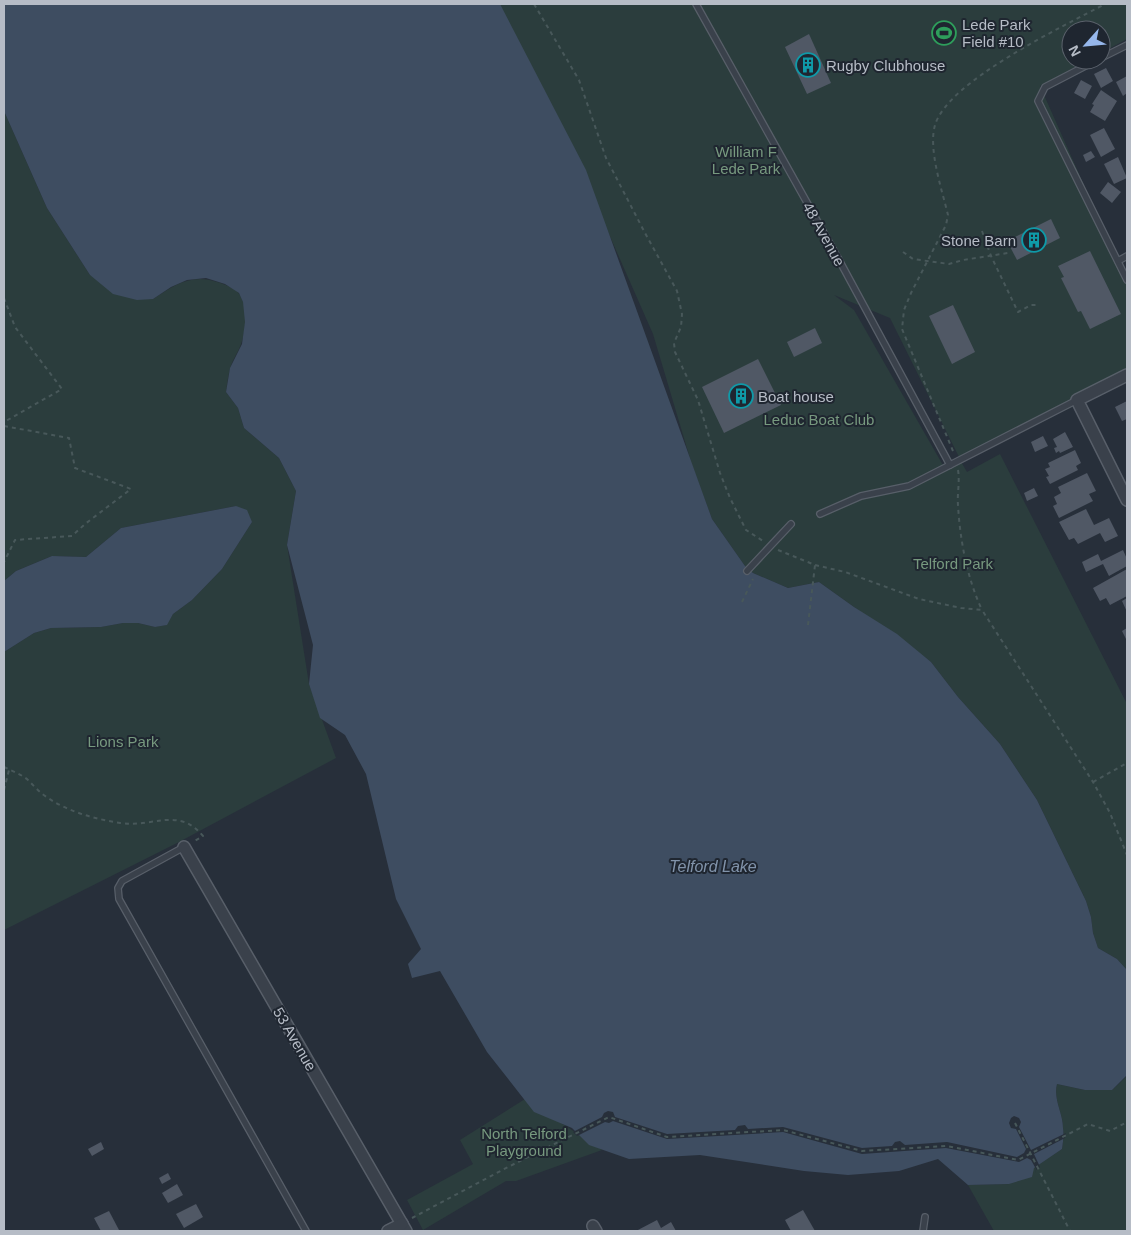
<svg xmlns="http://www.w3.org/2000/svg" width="1131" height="1235" font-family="Arial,sans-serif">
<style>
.green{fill:#2b3d3d;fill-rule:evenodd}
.water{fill:#3e4d61}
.pier{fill:#272f3a}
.building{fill:#505865}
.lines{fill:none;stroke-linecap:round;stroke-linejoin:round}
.lane-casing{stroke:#585f69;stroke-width:8}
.street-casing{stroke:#585f69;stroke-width:14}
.path{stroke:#48585a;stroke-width:2;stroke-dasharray:4 4;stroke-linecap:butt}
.lane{stroke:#3a414b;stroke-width:5.5}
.street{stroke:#3a414b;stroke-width:11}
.labels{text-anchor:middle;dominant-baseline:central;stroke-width:4;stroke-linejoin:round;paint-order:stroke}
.poi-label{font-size:15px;fill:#b6bcc6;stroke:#1f2630;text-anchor:start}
.park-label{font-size:15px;fill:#77997f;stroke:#1f2630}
.street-label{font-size:15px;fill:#b6bcc6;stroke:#1f2630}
.water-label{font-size:16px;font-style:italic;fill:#8193aa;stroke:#1f2630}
</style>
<rect width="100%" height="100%" fill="#272f3a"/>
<g class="green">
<path d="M495,4H1127V39L1101,53V30H1071V60H1088L1040,86L1127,282V381L960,460L967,472L1000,454L1127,704V970L1117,959L1098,948L1093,933L1091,917L1086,901L1037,800L1000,744L958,697L931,662L819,582L788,588L753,573L745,566L712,519L692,465L653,334L552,105ZM834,295L890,318L960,459L944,467L854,310Z"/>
<path d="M4,111L47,208L90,275L153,299C174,285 192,273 217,282C224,284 236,288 240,295C248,307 246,331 241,344C238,353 232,360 230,369C228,376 227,384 226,392L238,408L244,428L279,458L296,491L287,545L309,684L336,758L179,842L4,930V652L34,633L51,628L101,627L123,623H138L155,627L166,625L173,614L192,600L222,569L252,522L236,506L121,528L86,557L52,556L16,571L4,581Z"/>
<path d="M1127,1076V1231H994L968,1185L1009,1184L1062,1149C1063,1142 1064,1135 1063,1128C1063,1113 1053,1099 1057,1084L1085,1090H1112Z"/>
<polygon points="525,1099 602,1150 516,1181 506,1181 423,1230 407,1200 473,1164 460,1140"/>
</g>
<g class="water">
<path d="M4,4H500L586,170L712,519L745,566L753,573L788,588L819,582L854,607L897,634L931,662L958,697L1000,744L1037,800L1086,901L1091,917L1093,933L1098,948L1117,959L1127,970V1075L1112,1090H1085L1057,1084C1053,1099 1063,1113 1063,1128C1064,1135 1063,1142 1062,1149L1034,1168L1032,1177L1009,1184L968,1185L938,1159L899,1171L848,1175L804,1171L700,1155L629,1159L589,1145L572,1128L534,1112L487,1052L440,971L412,978L408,964L421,949L396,899L366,774L345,735L320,718L309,684L313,645L287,545L296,491L279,458L244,428L238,408L226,392L230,368L242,344L245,322L243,302L239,293L225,284L206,278L187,280L171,287L153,299L137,300L113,294L90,275L47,208L4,111Z"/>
<polygon points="236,506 247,510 252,522 222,569 192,600 173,614 167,625 155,627 138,623 123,623 101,627 51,628 34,633 4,652 4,581 16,571 52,556 86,557 121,528"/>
</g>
<polygon class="pier" points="608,1111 613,1112 615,1117 667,1134 735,1130 738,1126 745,1125 748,1129 783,1127 862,1148 892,1146 895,1142 900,1141 905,1145 947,1142 1017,1157 1024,1153 1026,1149 1016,1129 1011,1128 1009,1123 1011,1118 1014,1116 1019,1118 1021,1122 1019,1127 1031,1150 1066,1133 1065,1138 1034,1154 1040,1167 1036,1170 1035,1174 1036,1169 1031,1160 1027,1158 1019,1162 946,1148 862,1154 783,1132 667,1139 613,1121 609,1123 605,1122 577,1136 573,1132 602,1117 604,1113"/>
<g class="building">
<polygon points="809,34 831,83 807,94 785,47"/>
<polygon points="1106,68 1113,81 1101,88 1094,74"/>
<polygon points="1127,76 1127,93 1123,96 1116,82"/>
<polygon points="1081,80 1092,86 1085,99 1074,93"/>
<polygon points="1101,90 1117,101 1105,121 1090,112 1094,105 1092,104"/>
<polygon points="1104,128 1115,149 1101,157 1090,135"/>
<polygon points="1091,151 1095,157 1086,162 1083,155"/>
<polygon points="1118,157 1127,178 1114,184 1104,164"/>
<polygon points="1108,182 1121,192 1112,203 1100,193"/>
<polygon points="1051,219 1060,238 1017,260 1007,241"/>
<polygon points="1090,251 1121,314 1090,329 1081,311 1078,312 1061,278 1064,277 1058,266"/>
<polygon points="953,305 975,352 952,364 929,316"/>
<polygon points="815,328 822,343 794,357 787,342"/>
<polygon points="758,359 781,405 724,433 702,387"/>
<polygon points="1127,401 1127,419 1122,421 1115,407"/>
<polygon points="1065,432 1073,447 1060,453 1059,451 1056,453 1054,448 1057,447 1053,439"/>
<polygon points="1043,436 1048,446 1035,452 1031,442"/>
<polygon points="1075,450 1081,463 1076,466 1078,470 1050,484 1046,477 1049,476 1045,469 1050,467 1048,463"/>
<polygon points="1087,473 1096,491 1089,494 1093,501 1059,518 1053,506 1057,504 1054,497 1061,493 1058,487"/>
<polygon points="1034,488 1038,496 1027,501 1024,493"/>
<polygon points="1086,509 1094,525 1109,518 1118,536 1105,542 1100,533 1078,544 1074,538 1069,540 1059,522"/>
<polygon points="1123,550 1127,559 1127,566 1109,576 1103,564 1086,572 1082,562 1098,554 1101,561"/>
<polygon points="1127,569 1127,596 1110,605 1106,598 1100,601 1093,588"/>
<polygon points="1127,598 1127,612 1122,601"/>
<polygon points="1127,628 1127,641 1122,631"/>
<polygon points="101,1142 104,1149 92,1156 88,1149"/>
<polygon points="168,1173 171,1179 162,1184 159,1178"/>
<polygon points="177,1184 183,1195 168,1203 162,1193"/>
<polygon points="196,1204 203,1217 184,1228 176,1214"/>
<polygon points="803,1210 815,1231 791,1231 785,1220"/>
<polygon points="109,1211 119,1230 101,1231 94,1218"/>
<polygon points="657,1220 661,1228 671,1222 676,1231 636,1231"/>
</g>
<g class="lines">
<g class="lane-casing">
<g id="lane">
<polyline points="696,4 838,258 950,465"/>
<polyline points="1101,58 1127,45"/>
<polyline points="1097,60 1045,87 1038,101 1127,280"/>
<polyline points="1118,261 1127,256"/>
<polyline points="820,514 861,496 909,486 1077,400"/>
<polyline points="747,571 791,524"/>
<polyline points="184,847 122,881 118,888 119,899 306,1231"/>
<polyline points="923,1231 925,1217"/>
</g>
</g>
<g class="street-casing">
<g id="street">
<polyline points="1127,375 1077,400 1127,500"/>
<polyline points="184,847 406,1231"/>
<polyline points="593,1226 596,1231"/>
<polyline points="388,1231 402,1224"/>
</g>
</g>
<g class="path">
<polyline points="534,4 579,80 606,158 645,233 677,291 682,314 681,327 674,343 675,352 698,400 720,473 730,498 746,530 763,541"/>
<polyline points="982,231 991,256 1018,312 1031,305 1037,305"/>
<polyline points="903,252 913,259 949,264 963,260 1008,253"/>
<polyline points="4,298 15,327 62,389 4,422"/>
<polyline points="4,426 69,438 75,468 131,489 85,524 72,536 15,540 4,562"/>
<path d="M953,451L902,329L904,310L911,293L946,225L948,215C942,190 928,149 935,125C948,81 1064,26 1105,4"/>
<path d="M958,470C960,482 957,494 958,505C960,540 967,578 982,610"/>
<polyline points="778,550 815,565 845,572 919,599 961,608 982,610 1093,782 1110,813 1127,855"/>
<polyline points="742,602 753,579"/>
<polyline points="808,625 815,565"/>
<path d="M4,767C12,771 21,774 28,780C34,786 40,793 48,798C69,812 95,819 120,823C153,828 178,806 203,836L193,842"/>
<polyline points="1093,782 1127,763"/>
<polyline points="4,790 9,770"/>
<polyline points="1015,1123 1070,1231"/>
<polyline points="412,1218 508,1167 609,1117 667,1137 783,1130 862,1151 947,1146 1018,1160 1088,1124 1110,1131 1127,1122"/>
</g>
<use href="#lane" class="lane"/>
<use href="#street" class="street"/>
</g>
<defs>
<g id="stadium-ring" transform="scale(1.25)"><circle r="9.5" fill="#1f2630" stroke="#2e9e5b" stroke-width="1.5"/><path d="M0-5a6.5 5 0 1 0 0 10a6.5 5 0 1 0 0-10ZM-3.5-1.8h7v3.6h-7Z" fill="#2e9e5b"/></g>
<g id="building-ring" transform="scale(1.25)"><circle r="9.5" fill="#1f2630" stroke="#0f9aa8" stroke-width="1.5"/><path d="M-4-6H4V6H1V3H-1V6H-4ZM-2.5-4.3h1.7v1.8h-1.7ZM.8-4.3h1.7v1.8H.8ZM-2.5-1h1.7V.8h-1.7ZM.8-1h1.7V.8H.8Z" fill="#0f9aa8"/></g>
</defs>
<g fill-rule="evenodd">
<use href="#stadium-ring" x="944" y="33"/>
<use href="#building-ring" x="808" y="65"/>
<use href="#building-ring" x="1034" y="240"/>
<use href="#building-ring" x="741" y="396"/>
</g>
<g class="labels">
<g class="poi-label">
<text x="962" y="24">Lede Park<tspan x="962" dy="17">Field #10</tspan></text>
<text x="826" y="65">Rugby Clubhouse</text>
<text x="1016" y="240" text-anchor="end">Stone Barn</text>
<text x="758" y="396">Boat house</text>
</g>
<g class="park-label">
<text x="746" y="151">William F<tspan x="746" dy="17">Lede Park</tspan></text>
<text x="819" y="419">Leduc Boat Club</text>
<text x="953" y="563">Telford Park</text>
<text x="123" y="741">Lions Park</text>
<text x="524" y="1133">North Telford<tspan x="524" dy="17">Playground</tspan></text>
</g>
<g class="street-label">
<text transform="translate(824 234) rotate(61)">48 Avenue</text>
<text transform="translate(295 1039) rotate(60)">53 Avenue</text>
</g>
<g class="water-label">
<text x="713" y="866">Telford Lake</text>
</g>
</g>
<rect width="1131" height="1235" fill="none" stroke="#b6bcc6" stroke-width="10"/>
<g transform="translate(1086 45) rotate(243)"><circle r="24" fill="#1f2630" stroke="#5b626c"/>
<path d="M0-4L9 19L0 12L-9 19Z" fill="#96b7eb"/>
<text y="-8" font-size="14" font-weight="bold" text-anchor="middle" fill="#b6bcc6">N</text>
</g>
</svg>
